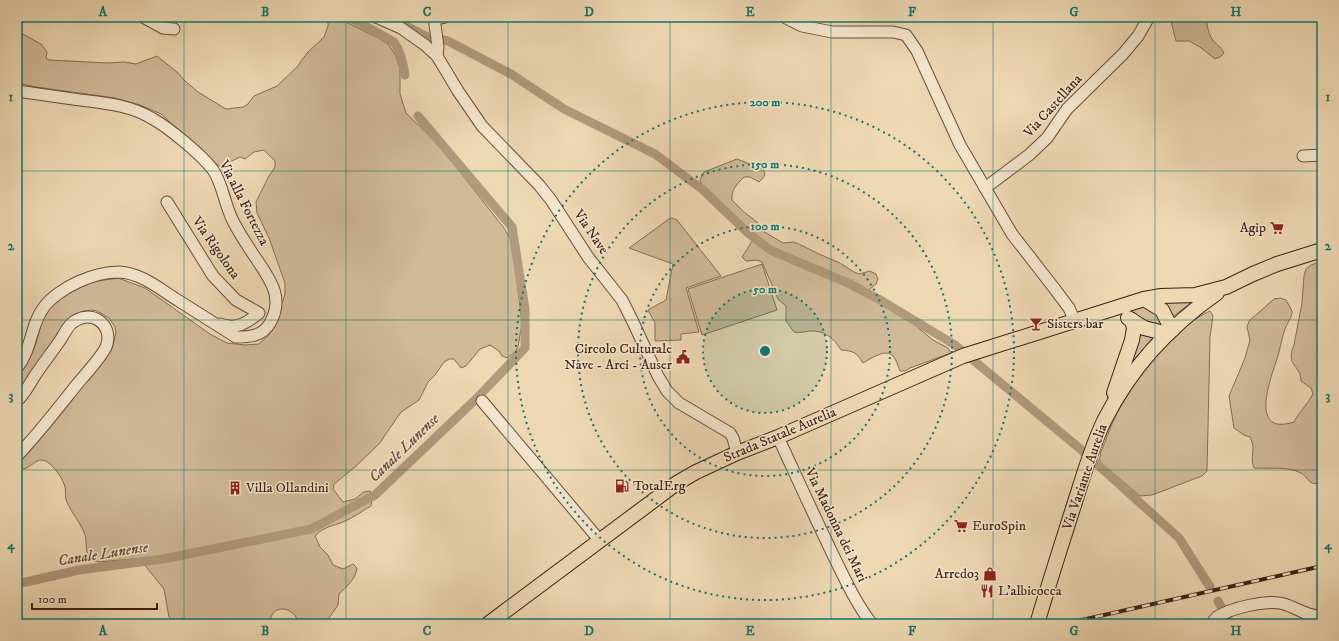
<svg xmlns="http://www.w3.org/2000/svg" width="1339" height="641" font-family="'IM FELL DW Pica',serif">
<style>
.green{fill:#d0b997;stroke:#866c56}
.lines{fill:none;stroke-linecap:round;stroke-linejoin:round}
.canal{stroke:#b1997c;stroke-width:9}
.minor-casing{stroke:#684d3c;stroke-width:13}
.major-casing{stroke:#3b1f14;stroke-width:16}
.minor{stroke:#f4e6cd;stroke-width:11}
.major{stroke:#eed8b2;stroke-width:14}
.rail-casing{stroke:#3b1f14;stroke-width:4}
.rail{stroke:#f4e6cd;stroke-width:2.5;stroke-dasharray:8;stroke-linecap:butt}
.grid{fill:none;stroke:#0f766e;stroke-width:1;stroke-opacity:0.55}
.ring{fill:none;stroke:#0f766e;stroke-width:2;stroke-dasharray:2 4}
.labels{text-anchor:middle;dominant-baseline:central;stroke-width:3;stroke-linejoin:round;paint-order:stroke}
.street-label{font-size:14px;fill:#3b1f14;stroke:#f4e6cd}
.poi-label{font-size:14px;fill:#3b1f14;stroke:#f4e6cd;text-anchor:start}
.water-label{font-size:15px;font-style:italic;fill:#644a38;stroke:#f4e6cd}
.centre{fill:#0f766e;stroke:#f4e6cd;stroke-width:2}
.ring-label{font-size:12px;text-anchor:middle;font-weight:bold;fill:#0f766e;stroke:#f4e6cd;stroke-width:3;stroke-linejoin:round;paint-order:stroke}
.neatline{fill:none;stroke:#0f766e;stroke-width:1.5}
.grid-label{font-size:13px;text-anchor:middle;font-weight:bold;fill:#0f766e}
</style>
<rect width="100%" height="100%" fill="#eed8b2"/>
<filter id="stains"><feTurbulence type="fractalNoise" baseFrequency=".005" numOctaves="4"/><feColorMatrix values="0 0 0 0 .2 0 0 0 0 .09 0 0 0 0 .02 0 0 0 .5 -.17"/></filter>
<radialGradient id="worn" r=".72"><stop offset=".6" stop-color="#630" stop-opacity="0"/><stop offset="1" stop-color="#630" stop-opacity=".3"/></radialGradient>
<g class="green">
<path d="M336,17L380,39L389,45L396,56L400,69V94L406,113L439,145L504,228L512,242L522,323L518,347L515,352L507,358L502,356L499,351L490,345L480,349L466,366L461,368L454,359H449L444,362L435,375L428,382L419,400L401,412L379,444L355,467L334,484L333,489L343,502L355,499L364,492L370,491L373,495L371,506C362,511 353,518 343,522C333,526 323,527 315,536L320,547L328,555L333,565L343,569L353,564L357,568C356,579 346,587 339,594L338,605L329,618L319,624H299C295,606 270,602 270,624H188L182,618L178,622L172,620L169,617L164,589L143,563L133,559L99,562C95,561 92,561 89,556C85,550 87,542 85,535C81,523 72,514 67,502C64,497 67,490 64,484C61,476 51,461 42,460C35,460 30,468 23,469L18,467V461L56,418L112,349L116,332L115,327L109,318L97,311L92,310L84,311L79,313L66,324L17,392V374L31,355L36,343L43,317L51,306L67,294L91,282L118,278L145,288L210,334L227,343L245,345L259,344L268,336L275,326L285,294V283L269,238L257,213L256,202L269,176L275,167V161L264,150L254,152L245,159L240,157L220,167L161,114L140,105L115,98L36,87L17,83V31L41,44L47,52L46,58L49,60L108,63L124,62L136,64L157,56L178,73L185,81L198,92L226,109L243,107L248,104L254,96L277,86L297,67L307,53L324,37L328,26V21Z"/>
<path d="M1170,17H1206C1207,24 1208,33 1212,39C1216,45 1221,46 1224,53L1220,57L1215,59L1200,47L1189,41H1176Z"/>
<path d="M737,159L763,169L765,174L763,178L759,182L750,177H744C737,184 731,190 732,200L744,212L757,222L763,231L783,243L794,242L799,244L819,254L840,263L854,272L859,274L870,271L876,274L878,279L876,284L864,294L911,322L933,340L948,348L951,353L910,368L905,371H900C898,366 896,359 893,356C886,348 870,359 863,363C856,352 854,351 841,350C834,338 824,330 810,331C804,332 799,333 794,332L786,321V306L778,299L762,262L757,260L746,261L742,257L754,238L753,235L702,186L700,180L704,172Z"/>
<polygon points="672,218 677,220 721,276 686,288 699,332 681,334 681,340 655,341 655,323 648,310 666,300 673,264 629,248 669,219"/>
<path d="M1322,261V482C1309,487 1310,479 1301,473C1288,466 1269,469 1254,468C1249,456 1257,450 1250,437L1244,435L1234,428L1229,396L1245,358L1250,340L1247,327L1249,321L1274,299L1280,298L1286,300C1288,304 1291,308 1292,312C1292,318 1287,323 1285,329C1281,340 1280,351 1276,362C1269,383 1250,436 1294,422C1299,412 1308,404 1313,394L1311,388L1301,381C1301,365 1285,366 1294,345L1302,303L1304,276L1306,269L1311,265Z"/>
<polygon points="762,264 777,310 702,335 688,289"/>
<polygon points="1196,299 1171,318 1158,300"/>
<polygon points="1138,305 1155,309 1164,324 1157,329 1130,313 1126,309"/>
<path d="M1210,311L1213,316L1210,337L1207,471L1202,476L1152,495L1140,496L1100,462C1099,454 1102,449 1105,442C1118,403 1145,367 1173,338C1183,327 1197,317 1210,311Z"/>
<polygon points="1141,333 1154,336 1128,368 1133,358"/>
</g>
<g class="lines">
<g class="canal">
<path d="M349,17L394,42C401,52 403,63 405,75"/>
<polyline points="390,17 425,36 448,41 511,74 564,109 655,154 703,190 747,232 770,250 848,283 882,301 955,345 1078,447 1179,538 1210,587"/>
<polyline points="17,584 79,570 163,559 311,529 375,495 476,399 525,348 525,309 512,227 418,116"/>
<polyline points="1218,601 1230,624"/>
</g>
<g class="minor-casing">
<g id="minor">
<polyline points="143,17 163,28 174,29"/>
<polyline points="376,17 401,28 425,45 437,56 458,91 482,126 539,185 551,200 588,257 622,300 633,322 658,376 667,391 679,403 730,433 733,438 737,453"/>
<polyline points="434,17 438,47 437,56"/>
<polyline points="784,17 802,26 832,32 893,32 906,35 917,51 960,145 1012,234 1054,288 1069,308 1075,322"/>
<polyline points="434,19 445,17"/>
<path d="M17,91C38,94 59,97 80,100C105,103 131,105 153,119C169,128 202,155 213,170C222,182 225,206 233,221C239,233 247,245 255,257C269,278 285,297 270,323C263,336 250,337 236,337C217,325 198,313 179,301C161,290 142,273 119,272C105,272 91,276 78,282C67,287 51,297 44,307C30,325 32,350 17,368"/>
<polyline points="1303,156 1322,155"/>
<polyline points="985,188 1029,155 1047,138 1067,109 1123,54 1138,36 1149,17"/>
<path d="M167,202L213,276L236,300L259,313C247,323 236,330 220,324"/>
<path d="M17,401C25,394 30,383 36,374C44,362 53,351 61,339C64,334 67,328 71,324C90,307 115,324 106,347C102,356 85,375 78,383C58,408 39,433 17,456"/>
<polyline points="482,401 596,536 598,540"/>
<path d="M778,437C797,478 816,520 836,561C847,583 857,605 872,624"/>
<path d="M1211,624C1213,622 1215,619 1217,617C1231,608 1268,599 1284,604C1297,608 1308,617 1322,616"/>
</g>
</g>
<g class="major-casing">
<g id="major">
<polyline points="1144,299 1162,310 1172,330"/>
<polyline points="1128,318 1144,328 1168,334"/>
<polyline points="1114,393 1132,340 1134,328 1132,320"/>
<polyline points="488,624 677,483 696,472 737,453 778,437 963,356 1144,299 1161,296 1195,295 1226,287 1253,274 1277,264 1322,250"/>
<path d="M1037,624C1049,583 1062,543 1075,502C1084,474 1092,445 1105,419C1131,368 1171,325 1217,293"/>
</g>
</g>
<use href="#minor" class="minor"/>
<use href="#major" class="major"/>
<g class="rail-casing">
<polyline id="rail" points="1064,624 1322,566"/>
</g>
<use href="#rail" class="rail"/>
</g>
<path class="grid" d="M184,17V624M346,17V624M508,17V624M670,17V624M831,17V624M993,17V624M1155,17V624M17,171H1322M17,320H1322M17,470H1322"/>
<circle cx="765" cy="351" r="62" fill="#0f766e" fill-opacity=".12"/>
<g class="ring">
<circle cx="765" cy="351" r="62"/>
<circle cx="765" cy="351" r="125"/>
<circle cx="765" cy="351" r="187"/>
<circle cx="765" cy="351" r="249"/>
</g>
<defs>
<g id="supermarket-bare" transform="scale(1.08)"><path d="M-6-5.5h2.5l.6 2H6L4.5 2H-2.5L-4.4-4H-6ZM-1.5 3.2a1.3 1.3 0 1 0 .1 0ZM3 3.2a1.3 1.3 0 1 0 .1 0Z" fill="#8f2418" stroke="#f4e6cd" stroke-width="2.5" paint-order="stroke"/></g>
<g id="bar-bare" transform="scale(1.08)"><path d="M-6-5H6L.8 .8V4.5H3.5V6h-7V4.5H-.8V.8Z" fill="#8f2418" stroke="#f4e6cd" stroke-width="2.5" paint-order="stroke"/></g>
<g id="civic-bare" transform="scale(1.08)"><path d="M-.6-6.5H3V-4.5H.6V-3L4-1V1h2V6H-6V1h2V-1L-.6-3ZM-1.2 2.5V6h2.4V2.5Z" fill="#8f2418" stroke="#f4e6cd" stroke-width="2.5" paint-order="stroke"/></g>
<g id="fuel-bare" transform="scale(1.08)"><path d="M-5.5-6h7V0h2V4h1.3V-2.5L3-4.5l.8-.8L6-3V5H2.5V1h-1V6h-7ZM-4.2-4.7v3.2H.2V-4.7Z" fill="#8f2418" stroke="#f4e6cd" stroke-width="2.5" paint-order="stroke"/></g>
<g id="building-bare" transform="scale(1.08)"><path d="M-4-6H4V6H1V3H-1V6H-4ZM-2.5-4.3h1.7v1.8h-1.7ZM.8-4.3h1.7v1.8H.8ZM-2.5-1h1.7V.8h-1.7ZM.8-1h1.7V.8H.8Z" fill="#8f2418" stroke="#f4e6cd" stroke-width="2.5" paint-order="stroke"/></g>
<g id="shop-bare" transform="scale(1.08)"><path d="M-5-2.5h2.3a2.7 3.5 0 0 1 5.4 0H5L5.5 6h-11ZM-1.5-2.5h3a1.5 2.3 0 0 0-3 0Z" fill="#8f2418" stroke="#f4e6cd" stroke-width="2.5" paint-order="stroke"/></g>
<g id="restaurant-bare" transform="scale(1.08)"><path d="M-5-6h1v4h1v-4h1v4h1v-4h1v5L-1.5 .5V6h-2V.5L-5-1ZM5-6V6H3V1.5H1.5Q1.5-4 5-6Z" fill="#8f2418" stroke="#f4e6cd" stroke-width="2.5" paint-order="stroke"/></g>
</defs>
<g fill-rule="evenodd">
<use href="#supermarket-bare" x="1277" y="228"/>
<use href="#bar-bare" x="1036" y="324"/>
<use href="#civic-bare" x="683" y="357"/>
<use href="#fuel-bare" x="622" y="486"/>
<use href="#building-bare" x="235" y="488"/>
<use href="#supermarket-bare" x="961" y="526"/>
<use href="#shop-bare" x="990" y="574"/>
<use href="#restaurant-bare" x="987" y="591"/>
</g>
<g class="labels">
<g class="street-label">
<text transform="translate(1053 106) rotate(-48)">Via Castellana</text>
<text transform="translate(244 203) rotate(63)">Via alla Fortezza</text>
<text transform="translate(591 232) rotate(56)">Via Nave</text>
<text transform="translate(216 248) rotate(55)">Via Rigolona</text>
<text transform="translate(780 435) rotate(-23)">Strada Statale Aurelia</text>
<text transform="translate(1085 477) rotate(-71)">Via Variante Aurelia</text>
<text transform="translate(836 525) rotate(64)">Via Madonna dei Mari</text>
</g>
<g class="poi-label">
<text x="1266" y="228" text-anchor="end">Agip</text>
<text x="1047" y="324">Sisters bar</text>
<text x="672" y="349" text-anchor="end">Circolo Culturale<tspan x="672" dy="16">Nave - Arci - Auser</tspan></text>
<text x="633" y="486">TotalErg</text>
<text x="246" y="488">Villa Ollandini</text>
<text x="972" y="526">EuroSpin</text>
<text x="979" y="574" text-anchor="end">Arredo3</text>
<text x="998" y="591">L'albicocca</text>
</g>
<g class="water-label">
<text transform="translate(404 448) rotate(-44)">Canale Lunense</text>
<text transform="translate(103 554) rotate(-9)">Canale Lunense</text>
</g>
</g>
<circle cx="765" cy="351" r="6" class="centre"/>
<g class="ring-label">
<text x="765" y="106">200 m</text>
<text x="765" y="168">150 m</text>
<text x="765" y="230">100 m</text>
<text x="765" y="293">50 m</text>
</g>
<rect width="1339" height="641" fill="none" stroke="#eed8b2" stroke-width="44"/>
<path d="M32 603v6h125v-6" fill="none" stroke="#3b1f14" stroke-width="2"/>
<text x="38" y="603" font-size="12" fill="#3b1f14" stroke="#f4e6cd" stroke-width="3" paint-order="stroke">100 m</text>
<rect x="22" y="22" width="1295" height="597" class="neatline"/>
<g class="grid-label">
<text x="103" y="16">A</text>
<text x="265" y="16">B</text>
<text x="427" y="16">C</text>
<text x="589" y="16">D</text>
<text x="750" y="16">E</text>
<text x="912" y="16">F</text>
<text x="1074" y="16">G</text>
<text x="1236" y="16">H</text>
<text x="11" y="101">1</text>
<text x="1328" y="101">1</text>
<text x="11" y="250">2</text>
<text x="1328" y="250">2</text>
<text x="11" y="400">3</text>
<text x="1328" y="400">3</text>
<text x="11" y="549">4</text>
<text x="1328" y="549">4</text>
<text x="103" y="635">A</text>
<text x="265" y="635">B</text>
<text x="427" y="635">C</text>
<text x="589" y="635">D</text>
<text x="750" y="635">E</text>
<text x="912" y="635">F</text>
<text x="1074" y="635">G</text>
<text x="1236" y="635">H</text>
</g>
<rect width="100%" height="100%" filter="url(#stains)"/>
<rect width="100%" height="100%" fill="url(#worn)"/>
</svg>
